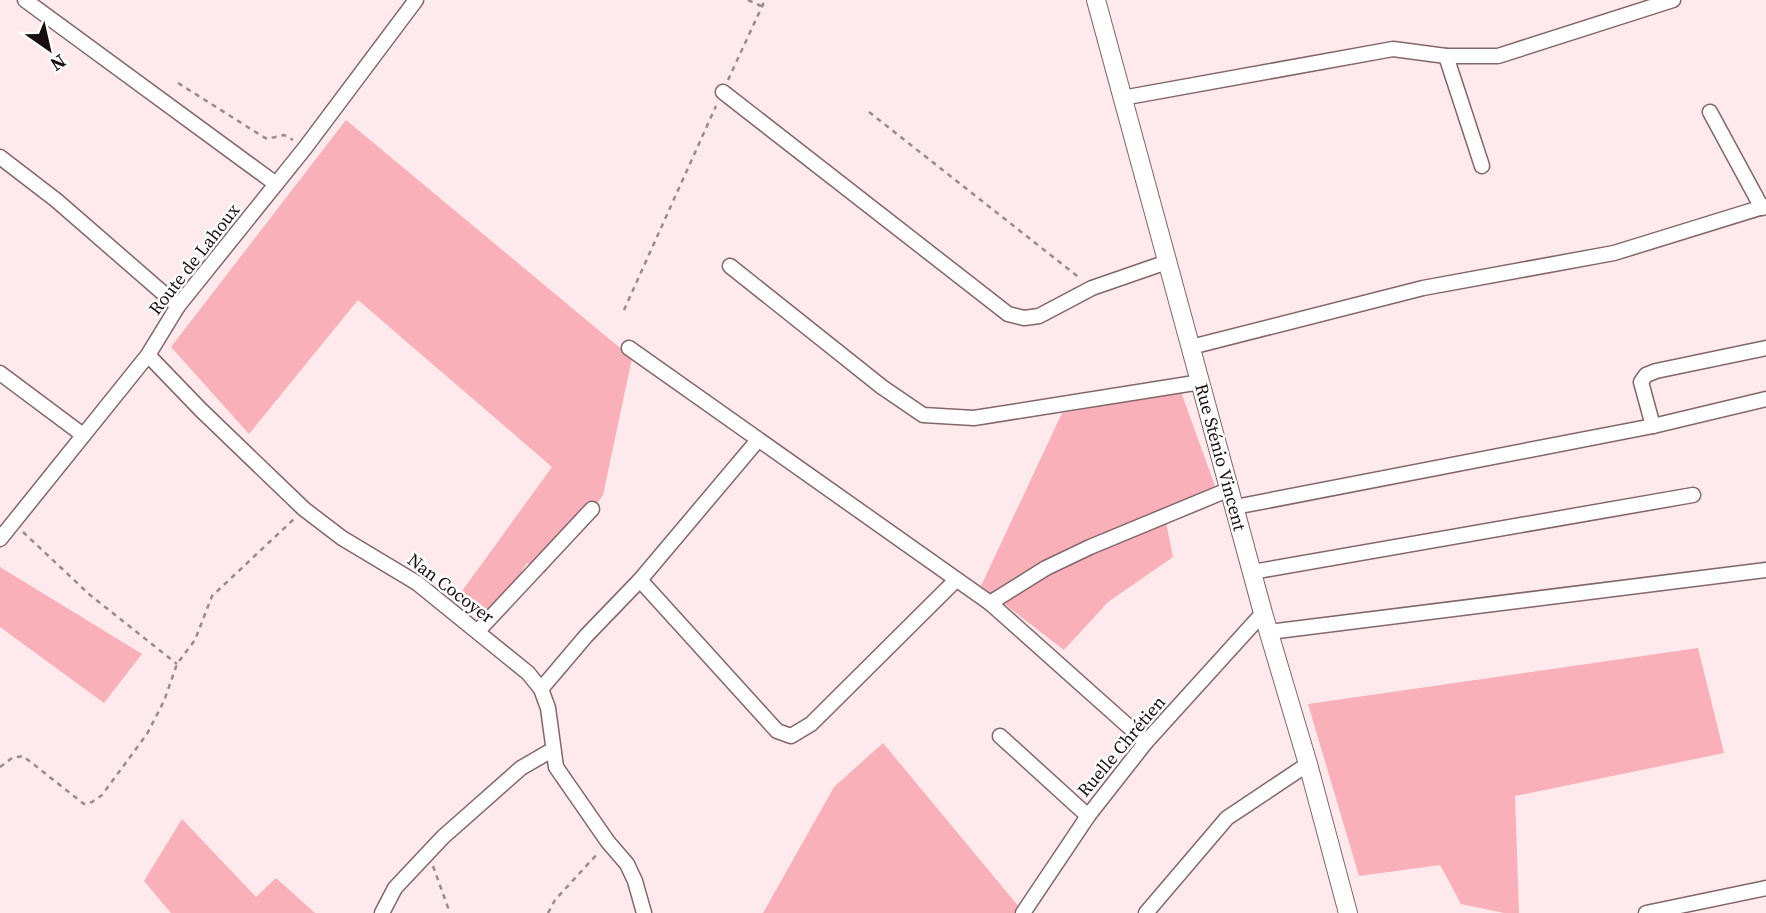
<svg xmlns="http://www.w3.org/2000/svg" width="1766" height="913" font-family="'Source Serif 4',serif">
<style>
.green{fill:#fab0b9}
.lines{fill:none;stroke-linecap:round;stroke-linejoin:round}
.minor-casing{stroke:#826669;stroke-width:17}
.major-casing{stroke:#826669;stroke-width:20}
.path{stroke:#998a8b;stroke-width:2.5;stroke-dasharray:5 5;stroke-linecap:butt}
.minor{stroke:#fff;stroke-width:14}
.major{stroke:#fff;stroke-width:18}
.labels{text-anchor:middle;dominant-baseline:central;stroke-width:5;stroke-linejoin:round;paint-order:stroke}
.street-label{font-size:18px;fill:#180e0f;stroke:#fff}
</style>
<rect width="100%" height="100%" fill="#feeaec"/>
<g class="green">
<polygon points="346,120 632,358 603,495 545,573 527,563 491,620 457,598 552,467 358,300 249,434 171,347"/>
<polygon points="1181,392 1219,497 1165,517 1173,557 1108,602 1064,650 981,586 1062,413"/>
<polygon points="0,567 142,654 104,703 0,627"/>
<polygon points="1698,648 1724,753 1515,796 1519,913 1504,913 1461,904 1440,865 1359,876 1308,704"/>
<polygon points="883,743 1024,913 763,913 834,787"/>
<polygon points="182,819 256,897 276,878 315,913 171,913 144,881"/>
</g>
<g class="lines">
<g class="minor-casing">
<g id="minor">
<polyline points="25,0 276,184"/>
<polyline points="1446,56 1482,166"/>
<polyline points="723,92 1008,314 1024,318 1039,316 1092,288 1167,262"/>
<polyline points="1122,98 1393,49 1446,56 1498,56 1673,0"/>
<polyline points="1710,112 1762,208"/>
<polyline points="0,157 56,200 178,306"/>
<polyline points="730,266 882,387 923,415 974,418 1201,382"/>
<polyline points="1191,347 1423,288 1614,253 1766,206"/>
<polyline points="629,348 990,603 1046,568 1090,547 1230,489"/>
<polyline points="148,355 201,410 304,509 342,538 417,583 528,673 541,689 548,708 556,767 608,842 627,864 635,881 644,913"/>
<polyline points="0,373 83,435"/>
<polyline points="1653,426 1641,382 1646,375 1656,371 1766,348"/>
<polyline points="1235,507 1653,426 1766,399"/>
<polyline points="0,539 148,355 178,306 305,148 416,0"/>
<polyline points="1252,572 1693,495"/>
<polyline points="640,580 777,731 791,736 811,724 956,580"/>
<polyline points="990,603 1146,742"/>
<polyline points="478,631 592,509"/>
<polyline points="1269,632 1766,570"/>
<polyline points="541,689 586,636 640,580 758,440"/>
<polyline points="1000,736 1088,816"/>
<polyline points="382,913 395,888 443,837 521,768 552,750"/>
<polyline points="1023,913 1088,816 1146,742 1263,613"/>
<polyline points="1146,913 1227,818 1308,764"/>
<polyline points="1646,913 1766,888"/>
</g>
</g>
<g class="major-casing">
<polyline id="major" points="1096,0 1263,613 1308,764 1348,913"/>
</g>
<g class="path">
<polyline points="748,0 761,6"/>
<polyline points="728,80 765,0"/>
<polyline points="178,83 262,136 267,139 284,135 293,140"/>
<polyline points="869,112 1081,279"/>
<polyline points="624,310 716,106"/>
<polyline points="23,532 90,595 177,664"/>
<polyline points="0,767 12,758 23,756 84,804 92,802 102,795 147,734 164,701 177,664 195,640 212,596 294,519"/>
<polyline points="433,866 450,913"/>
<polyline points="548,913 555,900 599,852"/>
</g>
<use href="#minor" class="minor"/>
<use href="#major" class="major"/>
</g>
<g class="labels">
<g class="street-label">
<text transform="translate(194 259) rotate(-52)">Route de Lahoux</text>
<text transform="translate(1221 457) rotate(75)">Rue Sténio Vincent</text>
<text transform="translate(451 588) rotate(37)">Nan Cocoyer</text>
<text transform="translate(1121 746) rotate(-50)">Ruelle Chrétien</text>
</g>
</g>
<g transform="translate(49 49) rotate(146)" stroke="#ffffff" stroke-width="5" paint-order="stroke">
<path d="M0-5L12 26L0 18L-12 26Z" fill="#180e0f"/>
<text y="-10" font-size="19" font-weight="bold" text-anchor="middle" fill="#180e0f">N</text>
</g>
</svg>
